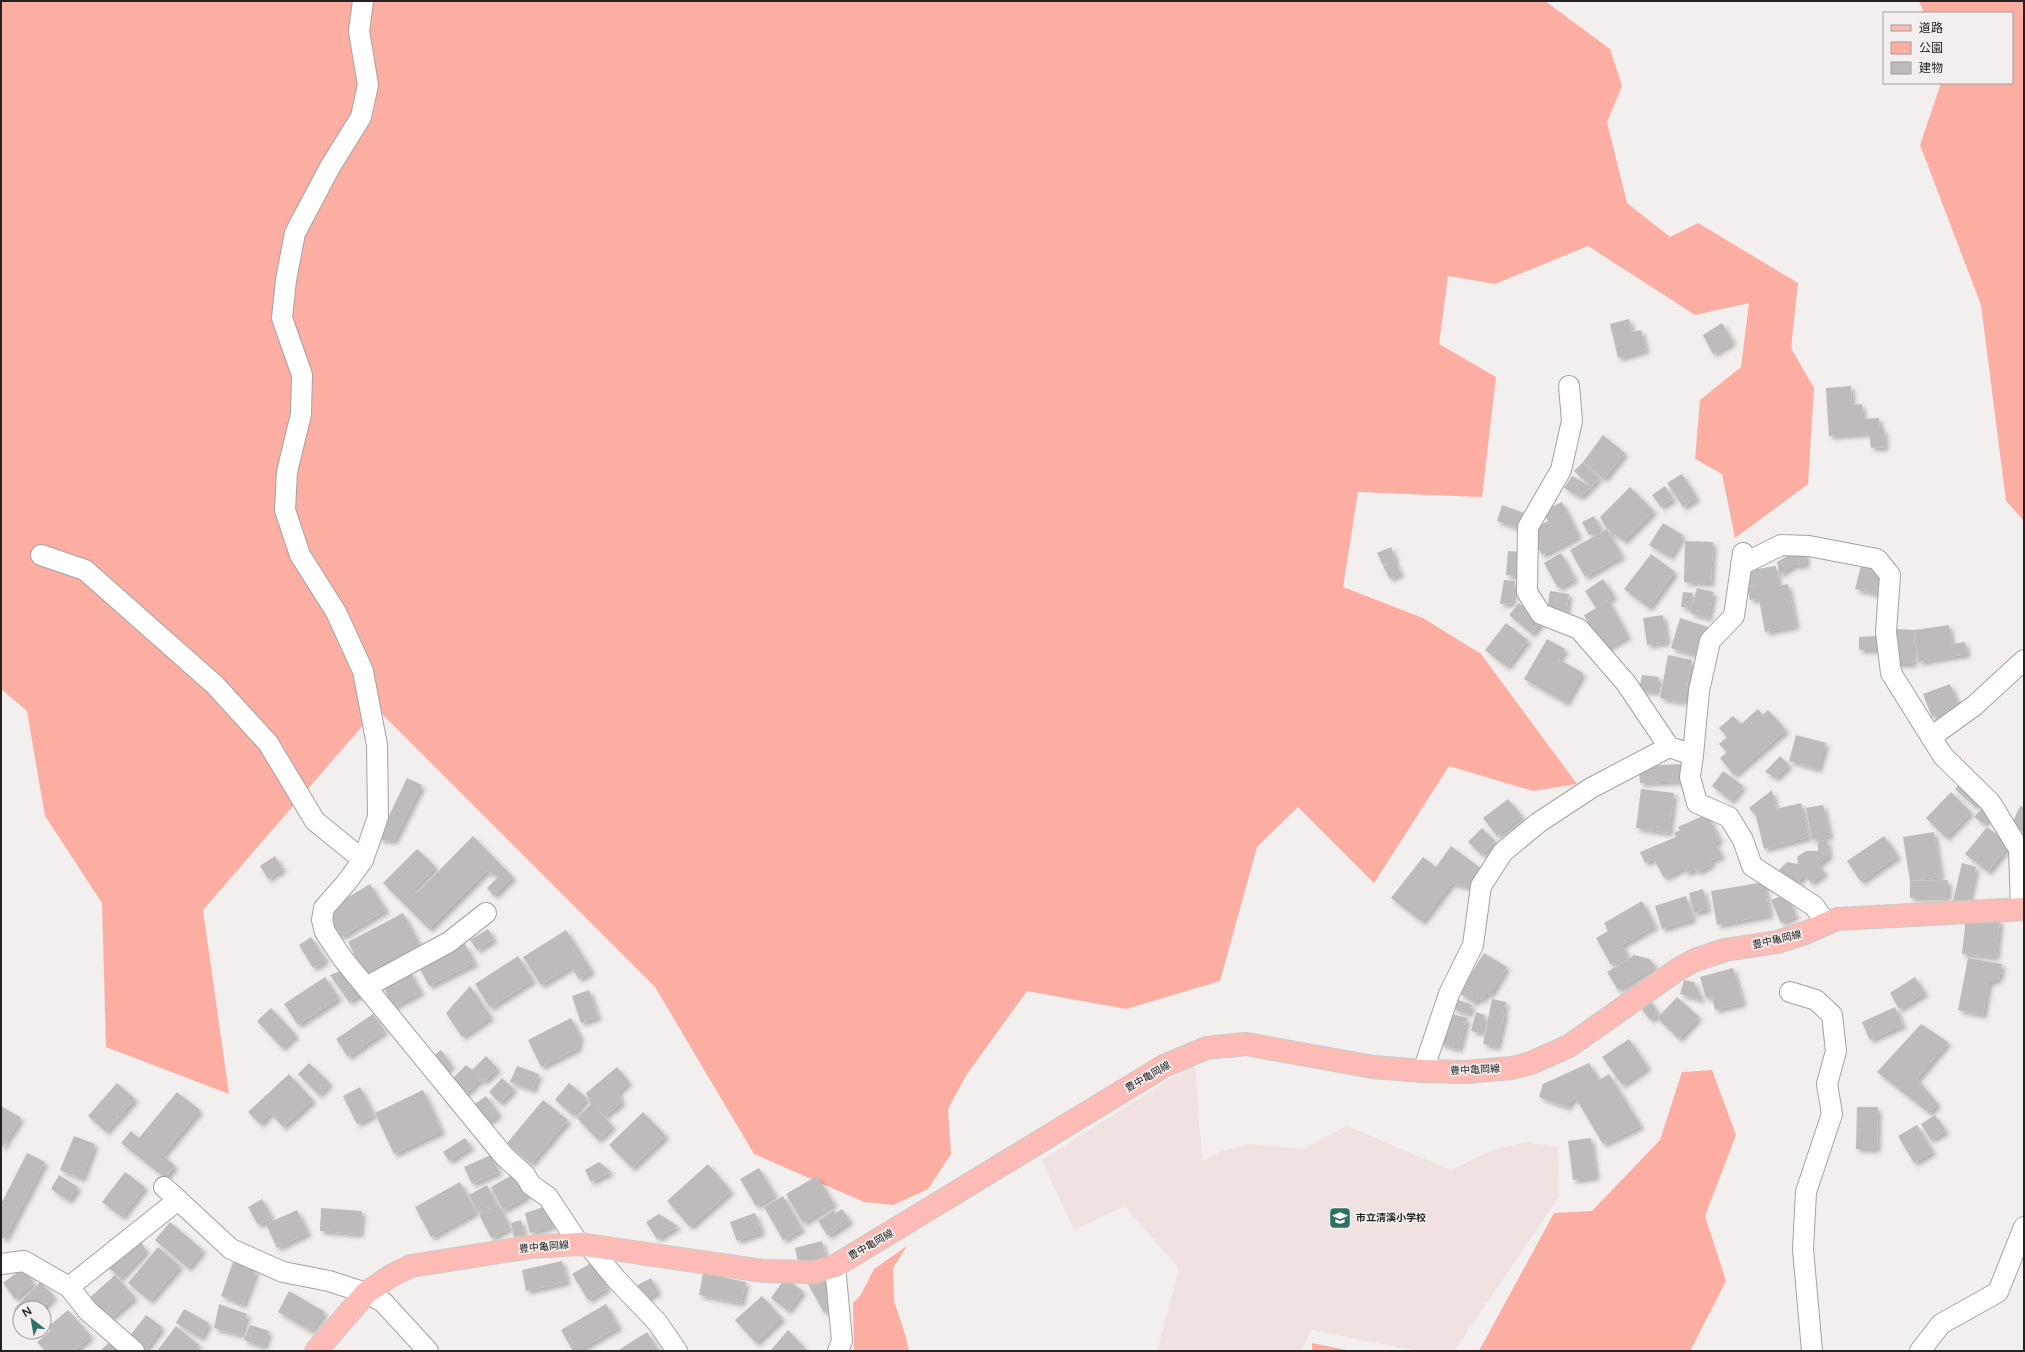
<svg xmlns="http://www.w3.org/2000/svg" width="2025" height="1352" font-family="'Varela Round','Noto Sans JP',sans-serif">
<style>
.built{fill:#efe2e0}
.green{fill:#fdaea3}
.building{fill:#bfbbba;filter:url(#shadow)}
.lines{fill:none;stroke-linecap:round;stroke-linejoin:round}
.minor-casing{stroke:#a5a1a0;stroke-width:22}
.major-casing{stroke:#cacaca;stroke-width:24}
.minor{stroke:#fff;stroke-width:20}
.major{stroke:#fcbbb4;stroke-width:22}
.labels{text-anchor:middle;dominant-baseline:central;stroke-width:3.5;stroke-linejoin:round;paint-order:stroke}
.street-label{font-size:10px;fill:#232121;stroke:#f3efee}
.poi-label{font-size:10px;font-weight:bold;fill:#232121;stroke:#f3efee;text-anchor:start}
</style>
<defs>
<filter id="shadow"><feDropShadow dx="3.5" dy="3.5" stdDeviation="2" flood-color="#0004"/></filter>
</defs>
<rect width="100%" height="100%" fill="#f3efee"/>
<polygon class="built" points="1195,1063 1202,1161 1221,1151 1249,1144 1303,1149 1347,1126 1451,1170 1493,1150 1525,1142 1558,1147 1559,1197 1454,1351 1418,1351 1311,1330 1302,1351 1157,1351 1179,1269 1125,1206 1074,1230 1042,1160"/>
<g class="green">
<polygon points="1,1 1545,1 1610,49 1622,86 1607,122 1627,203 1670,237 1698,223 1798,283 1791,348 1814,388 1808,484 1735,538 1722,474 1695,459 1700,400 1741,367 1749,303 1695,315 1588,246 1495,284 1448,276 1439,344 1496,377 1482,497 1358,492 1343,587 1423,618 1481,654 1577,784 1533,791 1449,766 1374,883 1298,807 1257,847 1220,981 1126,1009 1027,991 967,1074 948,1109 951,1154 928,1189 893,1205 864,1202 754,1154 655,987 377,709 203,910 229,1094 106,1047 102,903 45,816 27,711 1,689"/>
<polygon points="1919,1 2024,1 2024,521 2006,501 1981,305 1920,145 1941,83 2012,83 2012,13 1924,13"/>
<polygon points="1712,1070 1736,1135 1705,1216 1726,1281 1691,1349 1692,1351 1479,1351 1554,1213 1592,1211 1660,1140 1682,1072"/>
<polygon points="907,1246 893,1268 894,1301 905,1334 909,1351 854,1351 853,1303 860,1296 874,1269"/>
<polygon points="1312,1343 1351,1351 1312,1351"/>
</g>
<g class="building">
<polygon points="1629,319 1632,332 1641,330 1646,350 1618,358 1610,324"/>
<polygon points="1722,323 1733,342 1713,354 1703,335"/>
<polygon points="1851,386 1852,405 1862,404 1863,419 1879,418 1880,429 1884,429 1885,447 1871,448 1869,433 1829,436 1826,388"/>
<polygon points="1603,435 1625,453 1604,479 1583,462"/>
<polygon points="1583,462 1599,478 1591,487 1574,471"/>
<polygon points="1682,474 1697,498 1683,507 1667,483"/>
<polygon points="1572,476 1591,487 1580,497 1564,488"/>
<polygon points="1665,486 1673,499 1661,507 1652,495"/>
<polygon points="1630,487 1654,511 1624,541 1607,529 1600,517"/>
<polygon points="1562,502 1579,536 1542,555 1529,531 1548,521 1543,511"/>
<polygon points="1502,505 1524,513 1519,528 1497,521"/>
<polygon points="1594,516 1601,529 1589,535 1582,522"/>
<polygon points="1663,523 1683,535 1670,557 1649,545"/>
<polygon points="1607,529 1622,556 1585,577 1570,550"/>
<polygon points="1685,541 1713,542 1711,583 1684,582"/>
<polygon points="1391,547 1396,560 1394,560 1401,573 1390,579 1383,566 1392,561 1383,565 1377,553"/>
<polygon points="1508,551 1520,552 1518,576 1506,575"/>
<polygon points="1561,553 1575,579 1558,588 1544,563"/>
<polygon points="1792,553 1806,553 1806,565 1794,565 1780,574 1777,562"/>
<polygon points="1651,554 1675,572 1649,608 1624,589"/>
<polygon points="1776,566 1779,586 1788,584 1796,626 1765,632 1759,599 1750,600 1747,587 1758,585 1748,586 1750,570"/>
<polygon points="1861,566 1882,571 1876,594 1855,589"/>
<polygon points="1603,579 1614,596 1596,608 1585,591"/>
<polygon points="1504,580 1515,581 1512,603 1500,604"/>
<polygon points="1697,588 1714,592 1708,618 1690,613"/>
<polygon points="1550,591 1569,594 1566,613 1547,610"/>
<polygon points="1683,592 1693,593 1692,608 1681,607"/>
<polygon points="1609,601 1628,636 1604,650 1584,615"/>
<polygon points="1519,603 1542,622 1532,634 1509,615"/>
<polygon points="1663,615 1667,642 1647,645 1643,618"/>
<polygon points="1680,618 1708,627 1698,656 1671,648"/>
<polygon points="1506,623 1528,640 1507,667 1485,650"/>
<polygon points="1949,625 1952,644 1965,642 1967,654 1918,662 1915,630"/>
<polygon points="1897,629 1915,630 1913,664 1895,664"/>
<polygon points="1878,636 1878,650 1859,650 1859,637"/>
<polygon points="1547,639 1565,649 1554,669 1560,660 1583,673 1566,703 1524,679"/>
<polygon points="1668,655 1692,660 1684,702 1660,698"/>
<polygon points="1642,675 1659,677 1656,692 1639,690"/>
<polygon points="1950,684 1959,706 1932,717 1923,694"/>
<polygon points="1758,709 1763,715 1768,710 1786,730 1734,775 1720,758 1727,752 1719,744 1727,737 1719,728 1733,716 1741,724"/>
<polygon points="1796,735 1826,743 1818,769 1789,761"/>
<polygon points="1780,756 1789,765 1776,778 1765,772"/>
<polygon points="1683,764 1683,781 1640,783 1639,766"/>
<polygon points="1723,771 1743,786 1731,801 1712,786"/>
<polygon points="407,778 422,785 394,841 378,839"/>
<polygon points="1963,781 1982,799 1975,807 1955,789"/>
<polygon points="1641,789 1674,793 1669,833 1636,828"/>
<polygon points="1772,790 1776,809 1801,803 1809,837 1764,849 1756,816 1749,808"/>
<polygon points="1951,792 1971,812 1946,838 1926,818"/>
<polygon points="1508,799 1522,816 1497,836 1483,818"/>
<polygon points="1823,805 1830,836 1812,840 1806,808"/>
<polygon points="2020,806 2024,807 2023,831 2011,826"/>
<polygon points="1983,807 1992,814 1984,824 1974,817"/>
<polygon points="1707,814 1720,840 1715,843 1722,856 1710,861 1712,864 1697,872 1695,869 1686,873 1684,868 1664,878 1654,859 1645,863 1640,852 1676,837 1674,833 1680,830 1678,827"/>
<polygon points="1987,827 2010,844 1988,872 1965,854"/>
<polygon points="1482,828 1495,841 1482,855 1468,842"/>
<polygon points="1934,832 1941,877 1910,881 1903,837"/>
<polygon points="473,836 513,877 494,896 487,888 498,877 487,871 429,929 383,883 417,849 436,867 414,889 417,893"/>
<polygon points="1884,836 1898,856 1861,882 1847,861"/>
<polygon points="1827,839 1829,856 1818,864 1825,873 1811,883 1804,874 1798,883 1778,871 1787,862 1798,864 1797,857 1806,851 1818,851 1818,843"/>
<polygon points="1451,846 1483,870 1470,888 1452,883 1422,922 1391,898 1423,857 1436,867"/>
<polygon points="275,856 283,869 268,879 260,866"/>
<polygon points="1962,863 1976,867 1969,900 1953,901"/>
<polygon points="1948,880 1948,897 1910,898 1910,881"/>
<polygon points="1764,882 1770,915 1717,925 1711,891"/>
<polygon points="370,884 386,910 341,937 325,911"/>
<polygon points="1703,889 1708,909 1694,913 1689,893"/>
<polygon points="1786,894 1796,916 1781,923 1771,900"/>
<polygon points="1686,896 1693,919 1662,929 1655,906"/>
<polygon points="1642,901 1655,926 1622,945 1628,956 1611,965 1596,938 1608,931 1604,923"/>
<polygon points="403,913 421,947 365,976 348,942"/>
<polygon points="1966,917 2000,920 1996,957 1962,954"/>
<polygon points="488,929 494,939 477,950 470,940"/>
<polygon points="566,930 592,971 579,979 571,967 541,985 523,957"/>
<polygon points="311,937 326,960 313,968 299,945"/>
<polygon points="465,944 475,963 429,986 419,967"/>
<polygon points="1484,953 1507,967 1490,995 1486,993 1482,1000 1478,998 1475,1003 1459,993"/>
<polygon points="1634,955 1650,959 1655,967 1618,990 1607,972"/>
<polygon points="518,956 533,980 490,1008 475,984"/>
<polygon points="1968,958 2002,964 1999,979 1989,982 1983,1015 1958,1010"/>
<polygon points="1733,968 1743,1003 1715,1010 1712,997 1706,998 1700,977"/>
<polygon points="345,969 362,993 349,1002 330,975"/>
<polygon points="410,971 421,992 393,1007 383,986"/>
<polygon points="325,977 339,998 298,1025 284,1004"/>
<polygon points="1915,977 1925,993 1899,1009 1890,993"/>
<polygon points="1684,980 1694,982 1702,1000 1680,994"/>
<polygon points="470,986 491,1017 462,1037 446,1013"/>
<polygon points="589,990 598,1017 581,1023 572,996"/>
<polygon points="1677,997 1699,1017 1679,1039 1657,1018"/>
<polygon points="1648,998 1659,1014 1650,1020 1638,1004"/>
<polygon points="1456,999 1472,1005 1469,1014 1453,1009"/>
<polygon points="1492,999 1506,1002 1503,1012 1505,1012 1497,1047 1483,1044"/>
<polygon points="1895,1007 1903,1025 1870,1040 1862,1022"/>
<polygon points="271,1008 296,1035 282,1048 257,1021"/>
<polygon points="1476,1012 1485,1015 1481,1033 1471,1031"/>
<polygon points="1448,1013 1467,1018 1459,1049 1440,1044"/>
<polygon points="373,1014 385,1031 348,1057 336,1039"/>
<polygon points="571,1018 580,1036 578,1048 541,1067 528,1040"/>
<polygon points="1921,1024 1948,1042 1917,1079 1938,1104 1929,1113 1877,1072"/>
<polygon points="1629,1039 1648,1067 1622,1085 1602,1057"/>
<polygon points="441,1050 452,1066 443,1072 432,1057"/>
<polygon points="486,1056 498,1069 483,1082 474,1072 480,1080 463,1096 449,1082 466,1065 472,1070"/>
<polygon points="309,1063 330,1083 319,1095 298,1074"/>
<polygon points="1589,1063 1599,1080 1609,1074 1641,1126 1603,1144 1575,1097 1567,1107 1539,1097 1543,1084"/>
<polygon points="517,1066 539,1074 533,1090 510,1082"/>
<polygon points="617,1067 629,1082 618,1092 622,1102 605,1116 594,1107 613,1126 598,1140 577,1118 591,1104 586,1093"/>
<polygon points="289,1074 313,1100 283,1127 271,1113 260,1124 248,1112"/>
<polygon points="502,1078 514,1089 500,1103 489,1092"/>
<polygon points="117,1083 135,1099 106,1132 88,1116"/>
<polygon points="569,1083 587,1098 573,1115 555,1100"/>
<polygon points="360,1087 374,1115 357,1124 343,1096"/>
<polygon points="423,1090 442,1131 394,1154 375,1113"/>
<polygon points="177,1092 200,1110 163,1155 175,1166 165,1178 121,1143 131,1131 139,1138"/>
<polygon points="486,1096 499,1114 485,1124 472,1106"/>
<polygon points="543,1100 568,1120 531,1164 507,1143"/>
<polygon points="1,1106 21,1118 1,1149"/>
<polygon points="1857,1107 1878,1107 1877,1149 1856,1149"/>
<polygon points="643,1112 666,1136 632,1168 609,1145"/>
<polygon points="1935,1115 1946,1131 1931,1140 1921,1124"/>
<polygon points="1917,1125 1933,1152 1914,1163 1898,1136"/>
<polygon points="74,1136 95,1144 82,1179 60,1170"/>
<polygon points="465,1138 471,1147 449,1161 443,1152"/>
<polygon points="1591,1138 1596,1177 1573,1180 1568,1141"/>
<polygon points="27,1153 45,1162 5,1239 1,1237 1,1204"/>
<polygon points="491,1155 499,1172 472,1184 464,1167"/>
<polygon points="599,1162 611,1172 591,1182 585,1170"/>
<polygon points="708,1164 731,1191 690,1227 667,1201"/>
<polygon points="759,1168 775,1195 756,1206 740,1179"/>
<polygon points="125,1172 145,1187 122,1217 102,1202"/>
<polygon points="516,1173 528,1196 503,1210 491,1187"/>
<polygon points="59,1175 78,1187 69,1201 51,1189"/>
<polygon points="817,1176 834,1204 803,1223 786,1194"/>
<polygon points="460,1182 476,1212 431,1237 415,1207"/>
<polygon points="487,1185 496,1203 478,1212 469,1195"/>
<polygon points="783,1196 802,1229 783,1240 764,1207"/>
<polygon points="262,1199 272,1218 258,1225 248,1207"/>
<polygon points="498,1204 510,1228 491,1238 479,1214"/>
<polygon points="547,1206 553,1226 530,1233 525,1213"/>
<polygon points="321,1208 362,1211 360,1234 320,1231"/>
<polygon points="842,1209 850,1221 828,1236 818,1221 834,1210 836,1213"/>
<polygon points="297,1210 308,1233 277,1248 266,1224"/>
<polygon points="755,1213 762,1232 737,1241 730,1222"/>
<polygon points="659,1214 678,1226 657,1239 646,1222"/>
<polygon points="521,1220 524,1234 514,1237 511,1223"/>
<polygon points="170,1222 203,1250 188,1268 155,1240"/>
<polygon points="822,1241 825,1254 798,1262 795,1248"/>
<polygon points="142,1243 146,1251 120,1278 105,1264"/>
<polygon points="158,1247 180,1266 150,1301 128,1283"/>
<polygon points="562,1261 567,1282 526,1291 522,1270"/>
<polygon points="233,1262 256,1271 243,1305 221,1296"/>
<polygon points="593,1262 608,1288 588,1300 572,1274"/>
<polygon points="23,1268 34,1283 15,1299 3,1283"/>
<polygon points="703,1273 746,1282 741,1303 699,1295"/>
<polygon points="115,1275 135,1297 105,1323 86,1301"/>
<polygon points="651,1278 658,1292 644,1300 636,1286"/>
<polygon points="785,1278 803,1291 788,1311 771,1298"/>
<polygon points="829,1280 834,1307 824,1313 807,1282"/>
<polygon points="40,1282 54,1296 43,1308 20,1308 20,1315 14,1309"/>
<polygon points="289,1291 325,1312 311,1331 278,1312"/>
<polygon points="762,1296 782,1318 756,1343 735,1320"/>
<polygon points="219,1304 247,1314 241,1335 214,1328"/>
<polygon points="606,1304 619,1327 577,1351 573,1351 561,1330"/>
<polygon points="184,1309 209,1323 201,1338 176,1323"/>
<polygon points="68,1310 91,1336 74,1351 46,1351 37,1342 50,1331 49,1326"/>
<polygon points="146,1315 162,1327 145,1350 129,1337"/>
<polygon points="250,1325 269,1331 264,1347 244,1340"/>
<polygon points="176,1326 199,1345 194,1351 157,1351"/>
<polygon points="788,1330 804,1347 800,1351 770,1351"/>
<polygon points="647,1332 659,1351 617,1351"/>
<polygon points="114,1338 127,1351 101,1350"/>
</g>
<g class="lines">
<g class="minor-casing">
<g id="minor">
<polyline points="363,1 359,31 368,85 361,117 330,167 295,233 286,280 282,318 302,375 301,414 287,472 285,510 300,555 336,612 363,671 377,745 378,817 363,860 346,883 324,908 322,920 325,932 343,959 504,1156 525,1175 531,1185 548,1197 579,1244"/>
<polyline points="1569,386 1572,421 1561,470 1528,527 1527,592 1541,614 1579,629 1626,683 1669,747 1693,755 1690,777 1697,803 1729,817 1743,840 1752,866 1814,906 1826,923"/>
<polyline points="41,555 85,570 215,685 268,743 315,821 363,860"/>
<polyline points="1741,565 1781,545 1809,546 1877,559 1890,575 1886,632 1891,673 1943,756 1990,802 2019,849 2021,909"/>
<polyline points="1931,737 1974,706 2024,660"/>
<polyline points="1693,755 1699,691 1710,641 1734,616 1743,553"/>
<polyline points="366,987 449,942 486,913"/>
<polyline points="1790,992 1816,1000 1832,1015 1836,1051 1827,1084 1832,1114 1806,1192 1803,1249 1812,1351"/>
<polyline points="1423,1071 1449,994 1473,945 1481,886 1503,852 1538,823 1591,788 1669,747"/>
<polyline points="164,1187 231,1249 283,1272 329,1281 366,1293 383,1302 428,1351"/>
<polyline points="589,1246 616,1279 657,1322 677,1351"/>
<polyline points="1,1264 24,1261 69,1287 88,1311 134,1351"/>
<polyline points="835,1266 842,1341 838,1351"/>
<polyline points="69,1287 178,1200"/>
<polyline points="1920,1351 1941,1324 1998,1292 2024,1227"/>
</g>
</g>
<g class="major-casing">
<polyline id="major" points="316,1351 366,1293 392,1275 411,1266 530,1247 579,1244 763,1271 814,1272 835,1266 1164,1066 1206,1048 1246,1044 1373,1067 1423,1071 1466,1072 1512,1068 1531,1063 1569,1046 1677,970 1695,960 1725,950 1777,942 1805,933 1837,919 2024,909"/>
</g>
<use href="#minor" class="minor"/>
<use href="#major" class="major"/>
</g>
<defs>
<g id="school-square" transform="scale(1.15)"><rect x="-9" y="-9" width="18" height="18" rx="4" fill="#2e7164" stroke="#f3efee"/><path d="M0-5L7-2L0 1L-7-2ZM-4 1L0 2.5L4 1V4Q0 6-4 4Z" fill="#fff"/></g>
</defs>
<g fill-rule="evenodd">
<use href="#school-square" x="1340" y="1218"/>
</g>
<g class="labels">
<g class="street-label">
<text transform="translate(1777 940) rotate(-13)">豊中亀岡線</text>
<text transform="translate(1475 1070) rotate(-3)">豊中亀岡線</text>
<text transform="translate(1148 1077) rotate(-30)">豊中亀岡線</text>
<text transform="translate(871 1245) rotate(-30)">豊中亀岡線</text>
<text transform="translate(544 1247) rotate(-5)">豊中亀岡線</text>
</g>
<g class="poi-label">
<text x="1356" y="1218">市立清溪小学校</text>
</g>
</g>
<rect width="2025" height="1352" fill="none" stroke="#232121" stroke-width="4"/>
<rect x="1883" y="12" width="130" height="72" fill="#f3efee" stroke="#a09d9c"/>
<rect x="1891" y="25" width="20" height="6" fill="#fcbbb4" stroke="#a09d9c"/>
<text x="1919" y="32" font-size="12" fill="#232121">道路</text>
<rect x="1891" y="42" width="20" height="12" fill="#fdaea3" stroke="#a09d9c"/>
<text x="1919" y="52" font-size="12" fill="#232121">公園</text>
<rect x="1891" y="62" width="20" height="12" fill="#bfbbba" stroke="#a09d9c"/>
<text x="1919" y="72" font-size="12" fill="#232121">建物</text>
<g transform="translate(32 1320) rotate(329)"><circle r="19" fill="#f3efee" stroke="#a09d9c"/>
<path d="M0-3L7 15L0 10L-7 15Z" fill="#2e7164"/>
<text y="-6" font-size="11" font-weight="bold" text-anchor="middle" fill="#232121">N</text>
</g>
</svg>
